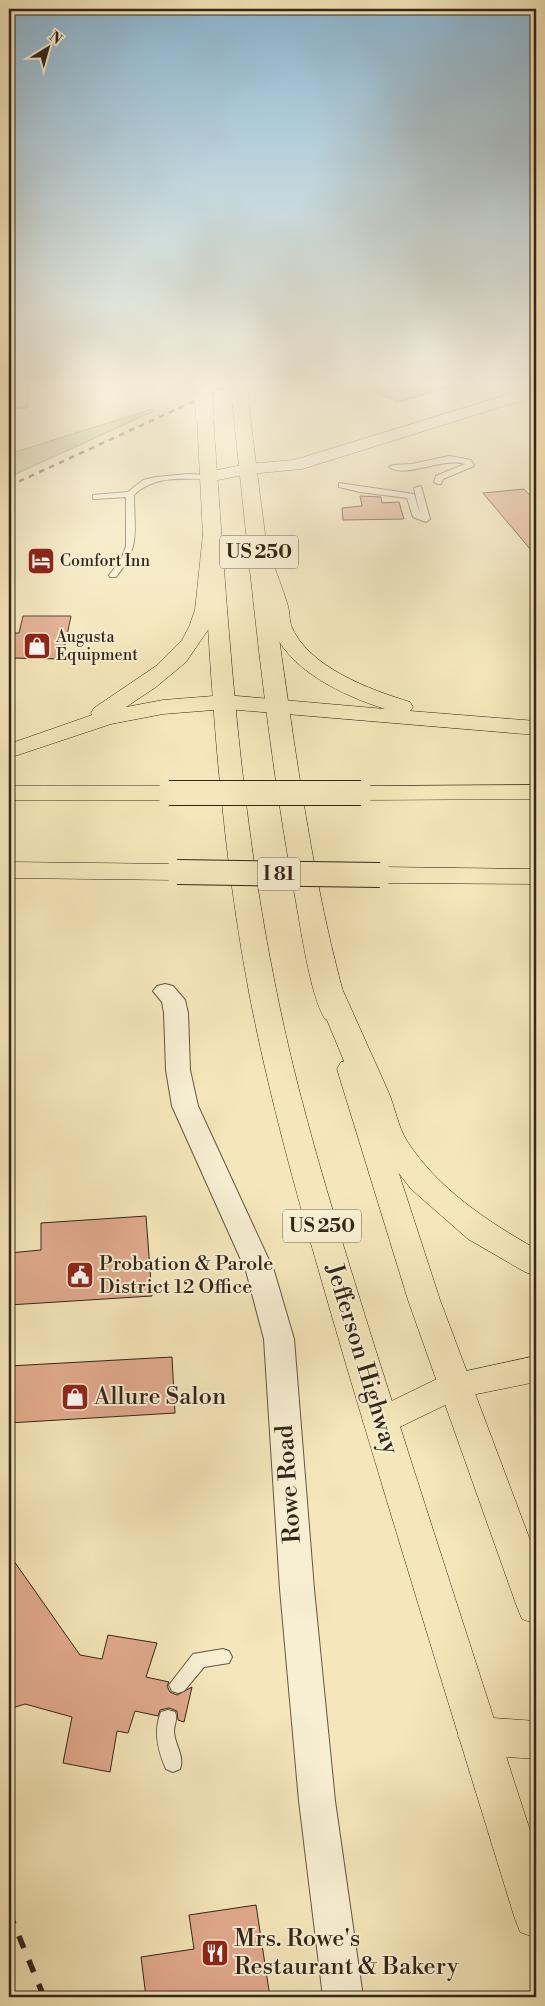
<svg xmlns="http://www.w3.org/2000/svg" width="545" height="2006" font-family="'Libre Bodoni',serif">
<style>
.green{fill:#bec58e;stroke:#787654}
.building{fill:#e2aa8e;stroke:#332619}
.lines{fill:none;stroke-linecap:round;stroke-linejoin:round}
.lane-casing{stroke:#645642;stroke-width:2}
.street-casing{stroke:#645642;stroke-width:2}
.secondary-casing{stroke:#332619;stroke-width:1}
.primary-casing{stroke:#332619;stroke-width:1}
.highway-casing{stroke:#332619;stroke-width:1}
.lane{fill:#f8efd3;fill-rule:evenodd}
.street{fill:#f8efd3;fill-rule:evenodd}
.secondary{fill:#f8efd3;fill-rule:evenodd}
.primary{fill:#f5e7bb;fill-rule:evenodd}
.highway{fill:#f5e7bb;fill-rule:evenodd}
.rail-far1{stroke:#332619;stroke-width:2.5;stroke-dasharray:5.5 5.5;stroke-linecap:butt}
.rail{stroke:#332619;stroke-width:5.5;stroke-dasharray:13 13;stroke-linecap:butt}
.primary-bridge-casing{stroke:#332619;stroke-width:19;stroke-linecap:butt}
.highway-bridge-casing{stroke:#332619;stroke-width:26;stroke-linecap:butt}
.primary-bridge{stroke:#f5e7bb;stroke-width:18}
.highway-bridge{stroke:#f5e7bb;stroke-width:24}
.labels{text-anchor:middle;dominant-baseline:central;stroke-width:4;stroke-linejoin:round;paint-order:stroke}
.far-poi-label{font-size:16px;fill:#332619;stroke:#f8efd3;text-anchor:start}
.shield{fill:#f8efd3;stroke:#6e6251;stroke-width:1}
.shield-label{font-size:19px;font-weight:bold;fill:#332619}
.poi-label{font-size:20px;fill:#332619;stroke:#f8efd3;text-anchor:start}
.near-street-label{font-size:24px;fill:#332619;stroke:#f8efd3}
.near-poi-label{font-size:24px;fill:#332619;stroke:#f8efd3;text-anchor:start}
</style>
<rect width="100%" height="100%" fill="#f5e7bb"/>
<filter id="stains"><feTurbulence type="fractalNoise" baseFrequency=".004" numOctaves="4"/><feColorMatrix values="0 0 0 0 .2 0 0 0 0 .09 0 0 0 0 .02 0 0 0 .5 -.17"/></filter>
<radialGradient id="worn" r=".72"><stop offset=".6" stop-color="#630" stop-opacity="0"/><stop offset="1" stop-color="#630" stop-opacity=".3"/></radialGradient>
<polygon class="green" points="152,409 152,412 9,477 9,454"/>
<g class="building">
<polygon points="9,381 29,381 27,408 9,408"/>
<polygon points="351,381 452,381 453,386 398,402"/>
<polygon points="524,489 536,502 536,556 483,493"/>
<polygon points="360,496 381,497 382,503 399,502 404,519 343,520 342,508 362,506"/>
<polygon points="23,616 71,616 62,659 9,658 9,633 19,633"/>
<polygon points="146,1216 152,1296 9,1305 9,1253 41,1250 41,1223"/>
<polygon points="172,1357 175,1413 9,1423 9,1366"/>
<polygon points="9,1554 80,1655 102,1659 108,1635 157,1643 146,1677 169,1682 167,1686 170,1692 177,1695 192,1687 184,1722 178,1720 177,1711 169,1708 160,1710 158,1716 135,1711 128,1733 117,1731 110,1772 63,1763 72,1717 25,1704 9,1709"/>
<polygon points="256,1905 270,1997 146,1997 141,1957 194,1949 189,1915"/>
</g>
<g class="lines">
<g class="lane-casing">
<g id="lane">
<path d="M449,456L471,460L474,466L443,479L441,484H438L434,482L436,476L465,464C442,457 406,479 389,467L393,465L412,464Z"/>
<path d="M188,474L208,475L212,477L208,479C182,479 154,475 134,495C134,532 141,546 116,577H110L109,575L121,560L126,546V497L96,499H93V495L128,492L143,480L156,477Z"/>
<polygon points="339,483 414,494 420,514 414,488 421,486 430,519 426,522 413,517 407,498 360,492 339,487"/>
<polygon points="223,1649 229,1651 232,1657 229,1663 204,1667 184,1691 178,1693 172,1691 169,1685 193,1654"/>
<path d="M168,1710L175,1712C178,1720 174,1724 174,1732C175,1745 185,1757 180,1769L173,1772L166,1769C158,1751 153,1731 161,1712Z"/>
</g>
</g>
<g class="street-casing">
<polygon id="street" points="165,984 173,986 185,1000 188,1013 190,1070 198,1106 274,1271 294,1339 314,1589 335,1801 363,1997 323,1997 299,1801 280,1589 264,1339 246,1271 172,1106 166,1070 164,1013 162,1002 153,991 157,986"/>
</g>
<g class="secondary-casing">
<polygon id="secondary" points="536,386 536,396 302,469 248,474 208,482 202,481 199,477 202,473 248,464 294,460"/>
</g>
<g class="primary-casing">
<g id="primary">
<path d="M240,395L248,400C262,514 277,628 294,742C308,833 323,924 349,1013L345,1019L335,1022L325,1019C311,998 301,930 296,902C265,737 250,567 232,400Z"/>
<path d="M205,412L211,413L213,417C227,606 237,797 275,984C299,1107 338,1228 375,1348C428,1515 482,1682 536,1849V1938L520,1932L514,1916C457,1731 400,1546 345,1361C309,1237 272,1114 248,987C213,799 207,607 197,417L199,413Z"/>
<polygon points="351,1060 361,1062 365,1069 440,1300 536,1556 536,1624 522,1619 517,1607 408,1300 337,1069 341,1062"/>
</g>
</g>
<g class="highway-casing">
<g id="highway">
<path d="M212,528L219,530L221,534L215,608L210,627L186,662L156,687L126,707L163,700L226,695L385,709C342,695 287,670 271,625C268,619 269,612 268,606C264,589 256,572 250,555L253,551H267L270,555C276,572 283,589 288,606C290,612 289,618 291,625C307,667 371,690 410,702L413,707L410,711L536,721V735L226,709L163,714L111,724L9,758V744L92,715L91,713L94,708L156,666L182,640L189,627L195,610L203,534L205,530Z"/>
<polygon points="536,785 536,799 361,800 353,798 349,793 353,788 361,786"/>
<polygon points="9,786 169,786 177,788 181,793 177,798 169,800 9,800"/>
<polygon points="9,862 177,864 186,867 190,872 186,877 177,880 9,878"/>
<polygon points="380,867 536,869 536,884 380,883 371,880 367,875 371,870"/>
<path d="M326,976L336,978L340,984C356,1020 372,1055 388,1091C395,1107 398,1127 407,1141C438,1189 487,1221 536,1249V1276L525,1272L468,1239L411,1189L381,1150L312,984L316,978Z"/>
<polygon points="536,1356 536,1382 462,1397 381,1436 369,1432 363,1422 369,1412 443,1376"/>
<polygon points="479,1717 536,1721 536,1759 479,1755 464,1749 458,1736 464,1723"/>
</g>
</g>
<use href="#lane" class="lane"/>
<use href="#street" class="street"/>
<use href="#secondary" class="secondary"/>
<use href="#primary" class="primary"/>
<use href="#highway" class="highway"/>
<polyline class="rail-far1" points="9,486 238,381"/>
<polyline class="rail" points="9,1912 44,1997"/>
<g class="primary-bridge-casing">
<g id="primary-bridge">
<polyline points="202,381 205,417"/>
<polyline points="237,381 240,400"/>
</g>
</g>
<g class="highway-bridge-casing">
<g id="highway-bridge">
<polyline points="169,793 361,793"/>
<polyline points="177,872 380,875"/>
</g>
</g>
<use href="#primary-bridge" class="primary-bridge"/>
<use href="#highway-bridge" class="highway-bridge"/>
</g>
<linearGradient id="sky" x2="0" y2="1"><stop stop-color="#8bb8d6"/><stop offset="0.58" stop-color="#faf4e0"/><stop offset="1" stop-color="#faf4e0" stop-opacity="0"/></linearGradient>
<rect width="545" height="662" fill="url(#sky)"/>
<defs>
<g id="hotel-square" transform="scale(1.4375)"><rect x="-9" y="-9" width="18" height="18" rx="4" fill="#8f2418" stroke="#f8efd3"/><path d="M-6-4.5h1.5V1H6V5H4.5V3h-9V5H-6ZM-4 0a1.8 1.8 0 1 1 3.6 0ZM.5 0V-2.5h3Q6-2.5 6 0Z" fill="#fff"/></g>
<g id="shop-square" transform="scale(1.4375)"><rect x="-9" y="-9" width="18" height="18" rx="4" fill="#8f2418" stroke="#f8efd3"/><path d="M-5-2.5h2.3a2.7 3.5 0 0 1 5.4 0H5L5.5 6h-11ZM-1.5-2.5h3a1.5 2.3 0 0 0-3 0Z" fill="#fff"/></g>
<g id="civic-square" transform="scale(1.4375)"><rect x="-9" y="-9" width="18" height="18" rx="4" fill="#8f2418" stroke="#f8efd3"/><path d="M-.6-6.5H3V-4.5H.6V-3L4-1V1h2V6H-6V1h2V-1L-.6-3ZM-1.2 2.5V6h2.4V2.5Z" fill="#fff"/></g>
<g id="restaurant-square" transform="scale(1.4375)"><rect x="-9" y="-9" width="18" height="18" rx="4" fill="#8f2418" stroke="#f8efd3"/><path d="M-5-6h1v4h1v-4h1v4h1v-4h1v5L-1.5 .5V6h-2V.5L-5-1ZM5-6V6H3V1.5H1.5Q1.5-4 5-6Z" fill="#fff"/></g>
</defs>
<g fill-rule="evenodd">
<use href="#hotel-square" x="41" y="561"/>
<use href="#shop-square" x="37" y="646"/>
<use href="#civic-square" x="80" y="1275"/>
<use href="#shop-square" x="75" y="1397"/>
<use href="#restaurant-square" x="215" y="1953"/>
</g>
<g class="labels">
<g class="far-poi-label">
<text x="60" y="561">Comfort Inn</text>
<text x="56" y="637">Augusta<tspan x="56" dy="18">Equipment</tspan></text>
</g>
<g class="shield">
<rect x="220" y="535.5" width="78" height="33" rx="4"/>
<rect x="258" y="857.5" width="42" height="33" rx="4"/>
<rect x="283" y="1209.5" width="78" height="33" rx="4"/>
</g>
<g class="shield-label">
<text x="259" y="552">US 250</text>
<text x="279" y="874">I 81</text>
<text x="322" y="1226">US 250</text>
</g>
<g class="poi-label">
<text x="99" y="1264">Probation &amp; Parole<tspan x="99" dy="23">District 12 Office</tspan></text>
</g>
<g class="near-street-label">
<text transform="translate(362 1359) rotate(73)">Jefferson Highway</text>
<text transform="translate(289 1484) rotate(-94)">Rowe Road</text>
</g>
<g class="near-poi-label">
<text x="94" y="1397">Allure Salon</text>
<text x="234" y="1939">Mrs. Rowe's<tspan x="234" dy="28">Restaurant &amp; Bakery</tspan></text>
</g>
</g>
<rect width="545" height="2006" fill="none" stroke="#f5e7bb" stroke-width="30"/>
<rect x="10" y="10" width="525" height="1986" fill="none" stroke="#332619" stroke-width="2.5"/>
<rect x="15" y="15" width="515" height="1976" fill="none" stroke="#332619"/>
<g transform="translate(48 48) rotate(37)" stroke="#f8efd3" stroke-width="4" paint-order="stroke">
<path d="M0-4L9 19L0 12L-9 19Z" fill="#332619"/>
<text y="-8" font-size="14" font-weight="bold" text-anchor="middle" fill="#332619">N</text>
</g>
<rect width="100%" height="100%" filter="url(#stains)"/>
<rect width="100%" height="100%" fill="url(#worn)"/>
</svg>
